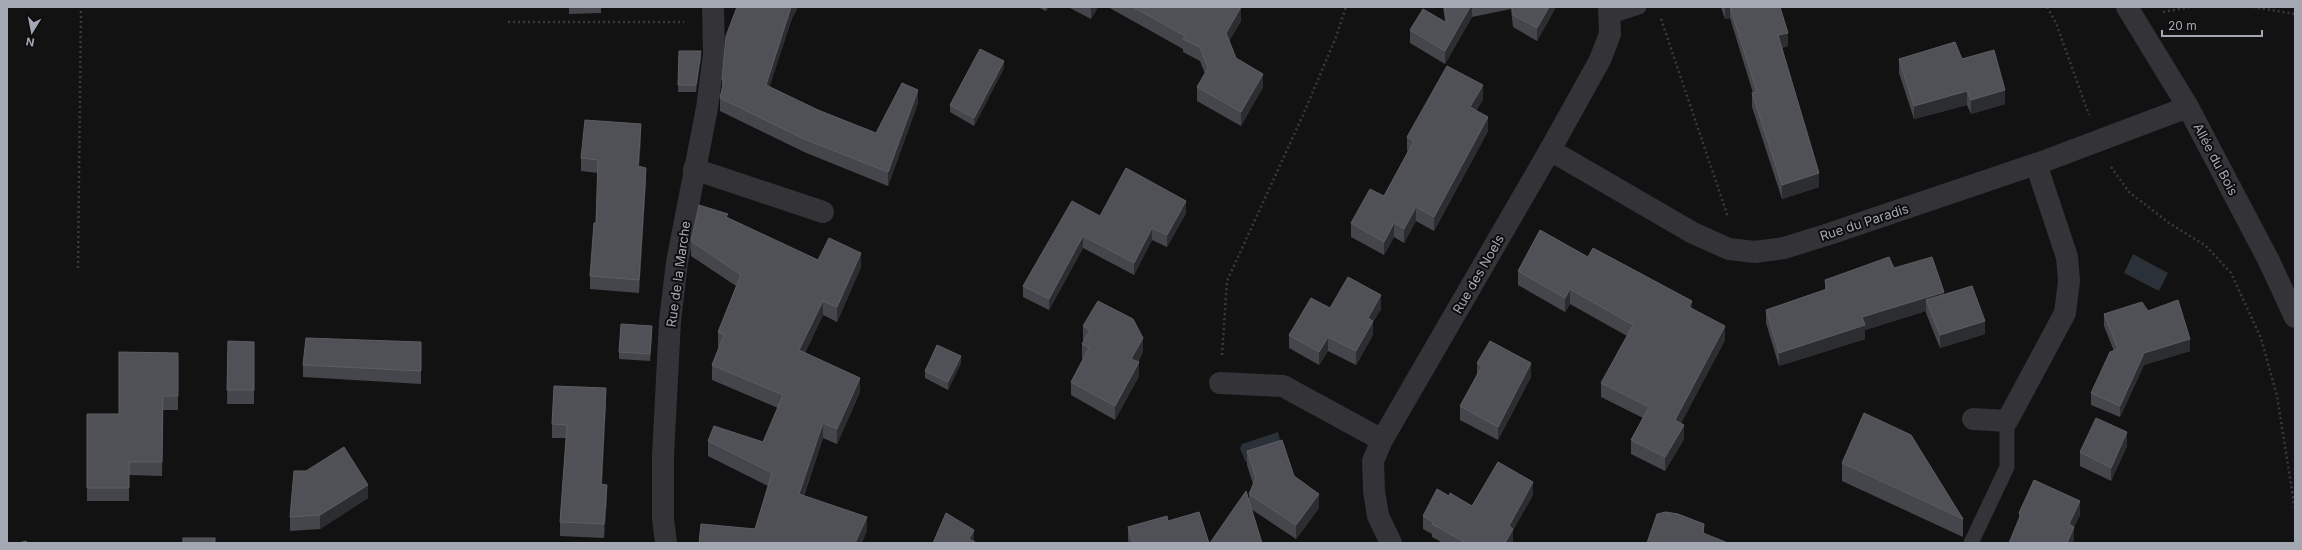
<svg xmlns="http://www.w3.org/2000/svg" width="2302" height="550" font-family="Inter,sans-serif">
<style>
.water{fill:#2b3138}
.lines{fill:none;stroke-linecap:round;stroke-linejoin:round}
.path{stroke:#393a3f;stroke-width:2.5;stroke-dasharray:2 3;stroke-linecap:butt}
.lane{stroke:#333338;stroke-width:15}
.street{stroke:#333338;stroke-width:22}
.wall{fill:#45464b}
.shaded-wall{fill:#2c2d30}
.building{fill:#4f5156;stroke:#5d5e65}
.labels{text-anchor:middle;dominant-baseline:central;stroke-width:4;stroke-linejoin:round;paint-order:stroke}
.street-label{font-size:13px;fill:#a4a8b3;stroke:#0d0d0e}
</style>
<rect width="100%" height="100%" fill="#121213"/>
<g class="water">
<polygon points="2133,254 2168,273 2159,291 2124,273"/>
<polygon points="1278,432 1283,452 1248,463 1245,461 1240,448 1242,444"/>
</g>
<g class="lines">
<g class="path">
<polyline points="2047,7 2056,23 2089,115"/>
<polyline points="2253,7 2295,14"/>
<polyline points="2163,12 2190,7"/>
<polyline points="1661,19 1728,217"/>
<polyline points="508,22 684,22"/>
<polyline points="2111,167 2129,192 2169,223 2206,246 2231,273 2261,338 2277,396 2295,509"/>
<polyline points="78,268 81,7"/>
<polyline points="1222,355 1227,281 1303,115 1336,37 1346,7"/>
</g>
<g class="lane">
<polyline points="1609,17 1639,7"/>
<polyline points="1971,543 2007,467 2007,421"/>
</g>
<g class="street">
<polyline points="2127,7 2188,107 2268,259 2295,317"/>
<polyline points="1550,150 1693,233 1729,249 1755,252 1784,248 1829,234 2042,162 2188,107"/>
<polyline points="694,169 823,212"/>
<polyline points="1220,383 1283,386 1382,440"/>
<polyline points="1973,419 2007,421 2065,313 2069,281 2067,257 2036,164"/>
<polyline points="666,543 663,519 663,456 670,321 677,262 707,108 714,54 713,7"/>
<polyline points="1391,543 1378,516 1374,491 1373,461 1382,440 1550,150 1600,60 1610,34 1609,7"/>
</g>
</g>
<g class="wall">
<polygon points="569,7 601,7 601,13 569,14"/>
<polygon points="737,7 798,7 792,18 769,87 818,110 876,133 918,103 888,186 804,152 720,111 720,98 722,89 722,80"/>
<polygon points="1038,7 1049,7 1046,11"/>
<polygon points="1068,7 1098,7 1091,19"/>
<polygon points="1108,7 1241,7 1241,21 1229,41 1236,58 1263,87 1241,126 1197,101 1197,87 1205,74 1200,61 1183,52 1183,49"/>
<polygon points="1443,7 1556,7 1537,41 1513,27 1511,9 1472,17 1445,64 1410,43 1410,30 1445,22"/>
<polygon points="1721,7 1766,7 1788,46 1782,48 1819,187 1782,199 1752,107 1752,93 1753,93 1730,18 1725,19"/>
<polygon points="679,51 701,58 696,92 678,92"/>
<polygon points="1899,59 1962,59 2005,104 1971,114 1967,105 1914,119 1899,73"/>
<polygon points="1004,68 974,126 950,112 950,105"/>
<polygon points="1483,99 1476,111 1488,131 1434,231 1416,221 1404,243 1394,237 1384,255 1351,237 1351,223 1384,196 1408,151 1407,151 1407,137"/>
<polygon points="641,138 639,166 646,182 639,293 590,289 590,276 596,223 598,173 581,171 581,158"/>
<polygon points="1186,213 1167,247 1152,240 1134,275 1083,248 1049,310 1023,297 1023,286 1100,216"/>
<polygon points="728,218 818,260 861,267 837,322 823,315 805,353 860,392 837,444 823,438 804,496 867,531 755,529 768,486 708,456 708,441 763,442 778,408 712,380 712,365 719,347 718,347 718,332 736,286 691,256 691,241"/>
<polygon points="1588,257 1692,308 1725,340 1681,423 1684,439 1665,471 1631,454 1631,440 1643,418 1601,397 1601,383 1627,336 1570,304 1565,312 1518,285 1518,271"/>
<polygon points="1894,268 1944,294 1985,334 1940,348 1926,313 1926,311 1865,330 1865,339 1779,366 1766,323 1766,310 1825,290 1825,280"/>
<polygon points="1330,308 1381,309 1373,322 1373,335 1356,365 1328,351 1319,365 1289,348 1289,335"/>
<polygon points="2148,311 2190,351 2144,365 2120,417 2091,405 2091,393 2114,351 2104,326 2104,314"/>
<polygon points="1083,326 1143,352 1138,362 1139,376 1115,420 1071,395 1071,382 1083,359 1082,358 1082,344 1084,341 1083,340"/>
<polygon points="652,333 650,361 619,359 619,352"/>
<polygon points="228,341 254,342 254,404 227,404"/>
<polygon points="421,342 421,384 303,377 303,365"/>
<polygon points="178,353 178,410 163,410 162,476 129,475 129,501 87,501 87,414 119,414"/>
<polygon points="961,363 948,390 925,378 925,371"/>
<polygon points="1477,363 1531,377 1498,440 1460,420 1460,406 1477,375"/>
<polygon points="606,402 602,485 607,499 604,538 560,536 560,522 566,438 552,438 552,424"/>
<polygon points="2127,446 2111,481 2080,466 2080,452"/>
<polygon points="1247,451 1294,476 1319,508 1296,539 1251,509 1249,503 1249,494 1253,484 1247,465"/>
<polygon points="1842,463 1963,519 1963,537 1842,481"/>
<polygon points="306,471 368,498 320,529 290,531 290,517"/>
<polygon points="1533,495 1513,530 1513,543 1443,543 1432,537 1432,534 1423,529 1423,516"/>
<polygon points="2019,513 2080,515 2074,526 2074,540 2019,520"/>
<polygon points="1168,521 1209,543 1129,543 1128,540 1128,527"/>
</g>
<g class="shaded-wall">
<polygon points="791,7 798,7 792,18 766,98 766,85"/>
<polygon points="1046,7 1049,7 1046,11"/>
<polygon points="1091,7 1098,7 1091,19"/>
<polygon points="1241,7 1241,21 1226,47 1226,33"/>
<polygon points="1470,7 1472,7 1472,17 1445,64 1445,51"/>
<polygon points="1549,7 1556,7 1537,41 1537,28"/>
<polygon points="1725,7 1730,7 1730,18 1725,19"/>
<polygon points="1788,33 1788,46 1778,49 1778,35"/>
<polygon points="701,51 701,58 696,92 696,85"/>
<polygon points="1004,61 1004,68 974,126 974,118"/>
<polygon points="1263,74 1263,87 1241,126 1241,112"/>
<polygon points="1483,85 1483,99 1470,121 1470,107"/>
<polygon points="918,90 918,103 888,186 888,172"/>
<polygon points="2005,90 2005,104 1971,114 1971,100"/>
<polygon points="1967,91 1967,105 1914,119 1914,106"/>
<polygon points="1488,117 1488,131 1434,231 1434,217"/>
<polygon points="641,124 641,138 638,180 638,166"/>
<polygon points="646,168 646,182 639,293 639,280"/>
<polygon points="1819,173 1819,187 1782,199 1782,185"/>
<polygon points="1186,201 1186,213 1167,247 1167,235"/>
<polygon points="1416,207 1416,221 1404,243 1404,229"/>
<polygon points="1394,223 1394,237 1384,255 1384,242"/>
<polygon points="1152,228 1152,240 1134,275 1134,263"/>
<polygon points="1083,236 1083,248 1049,310 1049,299"/>
<polygon points="861,253 861,267 837,322 837,307"/>
<polygon points="1570,289 1570,304 1565,312 1565,298"/>
<polygon points="1944,292 1944,305 1926,300 1926,311 1865,330 1865,339 1779,366 1779,353 1862,317"/>
<polygon points="1381,295 1381,309 1373,322 1373,335 1356,365 1356,351 1368,318"/>
<polygon points="823,301 823,315 799,365 799,350"/>
<polygon points="1692,301 1692,315 1689,307"/>
<polygon points="1985,321 1985,334 1940,348 1940,335"/>
<polygon points="652,326 652,333 650,361 650,354"/>
<polygon points="1725,326 1725,340 1675,435 1675,420"/>
<polygon points="1328,337 1328,351 1319,365 1319,352"/>
<polygon points="1143,338 1143,352 1131,372 1131,359"/>
<polygon points="2190,339 2190,351 2144,365 2120,417 2120,406 2144,353"/>
<polygon points="961,356 961,363 948,390 948,382"/>
<polygon points="1139,362 1139,376 1115,420 1115,406"/>
<polygon points="1531,363 1531,377 1498,440 1498,427"/>
<polygon points="860,378 860,392 837,444 837,429"/>
<polygon points="606,388 606,402 601,498 601,484"/>
<polygon points="823,423 823,438 799,509 799,494"/>
<polygon points="1684,425 1684,439 1665,471 1665,457"/>
<polygon points="2127,432 2127,446 2111,481 2111,468"/>
<polygon points="1533,482 1533,495 1513,530 1513,543 1505,543 1509,526"/>
<polygon points="368,485 368,498 320,529 320,515"/>
<polygon points="607,485 607,499 604,538 604,524"/>
<polygon points="1319,494 1319,508 1296,539 1296,525"/>
<polygon points="2080,501 2080,515 2069,538 2069,524"/>
<polygon points="867,517 867,531 862,543 855,543"/>
<polygon points="1704,524 1704,538 1703,533"/>
<polygon points="2074,527 2074,540 2073,543 2067,543"/>
<polygon points="974,530 974,542 969,539"/>
</g>
<g class="building">
<polygon points="737,7 791,7 766,85 818,110 876,133 902,83 918,90 888,172 804,139 720,98 724,80 722,80 726,36"/>
<polygon points="1133,7 1241,7 1226,33 1236,58 1263,74 1241,112 1197,87 1208,68 1200,47 1183,39 1185,36"/>
<polygon points="1445,7 1470,7 1445,51 1410,30 1423,9 1447,23"/>
<polygon points="1512,7 1549,7 1537,28 1513,15"/>
<polygon points="1730,7 1780,7 1788,33 1778,35 1819,173 1782,185 1752,93 1757,92"/>
<polygon points="1955,42 1962,59 1994,50 2005,90 1971,100 1967,91 1914,106 1899,59"/>
<polygon points="980,49 1004,61 974,118 950,105"/>
<polygon points="679,51 701,51 696,85 678,85"/>
<polygon points="1447,66 1483,85 1470,107 1488,117 1434,217 1416,207 1404,229 1394,223 1384,242 1351,223 1370,189 1384,196 1414,141 1407,137"/>
<polygon points="585,120 641,124 638,166 646,168 639,280 590,276 594,223 596,223 598,160 581,158"/>
<polygon points="1126,168 1186,201 1167,235 1152,228 1134,263 1083,236 1049,299 1023,286 1072,201 1100,216"/>
<polygon points="699,205 728,214 726,217 818,260 829,238 861,253 837,307 823,301 799,350 860,378 837,429 823,423 799,494 867,517 855,543 699,543 701,524 755,529 772,473 708,441 714,426 763,442 783,395 712,365 724,335 718,332 741,275 691,241"/>
<polygon points="1540,230 1588,257 1593,248 1692,301 1689,307 1725,326 1675,420 1684,425 1665,457 1631,440 1649,407 1601,383 1633,325 1570,289 1565,298 1518,271"/>
<polygon points="1889,257 1894,268 1932,257 1944,292 1862,317 1865,325 1779,353 1766,310 1827,289 1825,280"/>
<polygon points="1348,277 1381,295 1368,318 1373,321 1356,351 1328,337 1319,352 1289,335 1311,298 1330,308"/>
<polygon points="1972,286 1985,321 1940,335 1926,300"/>
<polygon points="2178,300 2190,339 2144,353 2120,406 2091,393 2110,352 2118,349 2104,314 2142,302 2148,311"/>
<polygon points="1098,301 1133,319 1143,338 1131,359 1139,362 1115,406 1071,382 1089,348 1082,344 1090,330 1083,326"/>
<polygon points="621,324 652,326 650,354 619,352"/>
<polygon points="306,338 421,342 421,371 303,365"/>
<polygon points="228,341 254,342 254,390 227,390"/>
<polygon points="1490,341 1531,363 1498,427 1460,406 1482,366 1477,363"/>
<polygon points="937,345 961,356 948,382 925,371"/>
<polygon points="119,352 178,353 178,396 163,396 162,462 129,462 129,488 87,488 87,414 119,414"/>
<polygon points="554,386 606,388 601,484 607,485 604,524 560,522 567,425 552,424"/>
<polygon points="1864,413 1911,435 1963,519 1842,463"/>
<polygon points="2096,418 2127,432 2111,468 2080,452"/>
<polygon points="1282,440 1294,476 1319,494 1296,525 1249,494 1256,478 1247,451"/>
<polygon points="344,447 368,485 320,515 290,517 294,471 306,471"/>
<polygon points="1498,462 1533,482 1509,526 1513,529 1505,543 1466,543 1432,524 1434,522 1423,516 1437,489 1449,496 1450,493 1472,506"/>
<polygon points="2034,480 2080,501 2069,524 2074,527 2067,543 2009,543 2021,514 2019,513"/>
<polygon points="1246,491 1262,543 1210,543"/>
<polygon points="1199,512 1209,543 1133,543 1128,527 1167,516 1168,521"/>
<polygon points="1666,512 1678,514 1704,524 1703,533 1728,543 1647,543 1657,514"/>
<polygon points="946,513 974,530 969,539 977,543 933,543"/>
<rect x="183" y="538" width="32" height="5"/>
<polygon points="26,541 27,543 19,543"/>
</g>
<g class="labels">
<g class="street-label">
<text transform="translate(2216 159) rotate(62)">Allée du Bois</text>
<text transform="translate(1864 222) rotate(-18)">Rue du Paradis</text>
<text transform="translate(678 274) rotate(-82)">Rue de la Marche</text>
<text transform="translate(1478 274) rotate(-60)">Rue des Noels</text>
</g>
</g>
<rect width="2302" height="550" fill="none" stroke="#a4a8b3" stroke-width="16"/>
<g transform="translate(32 32) rotate(190)" stroke="#0d0d0e" stroke-width="3" paint-order="stroke">
<path d="M0-3L7 15L0 10L-7 15Z" fill="#a4a8b3"/>
<text y="-6" font-size="11" font-weight="bold" text-anchor="middle" fill="#a4a8b3">N</text>
</g>
<path d="M2162 30v6h100v-6" fill="none" stroke="#a4a8b3" stroke-width="2"/>
<text x="2168" y="30" font-size="12" fill="#a4a8b3" stroke="#0d0d0e" stroke-width="3" paint-order="stroke">20 m</text>
</svg>
